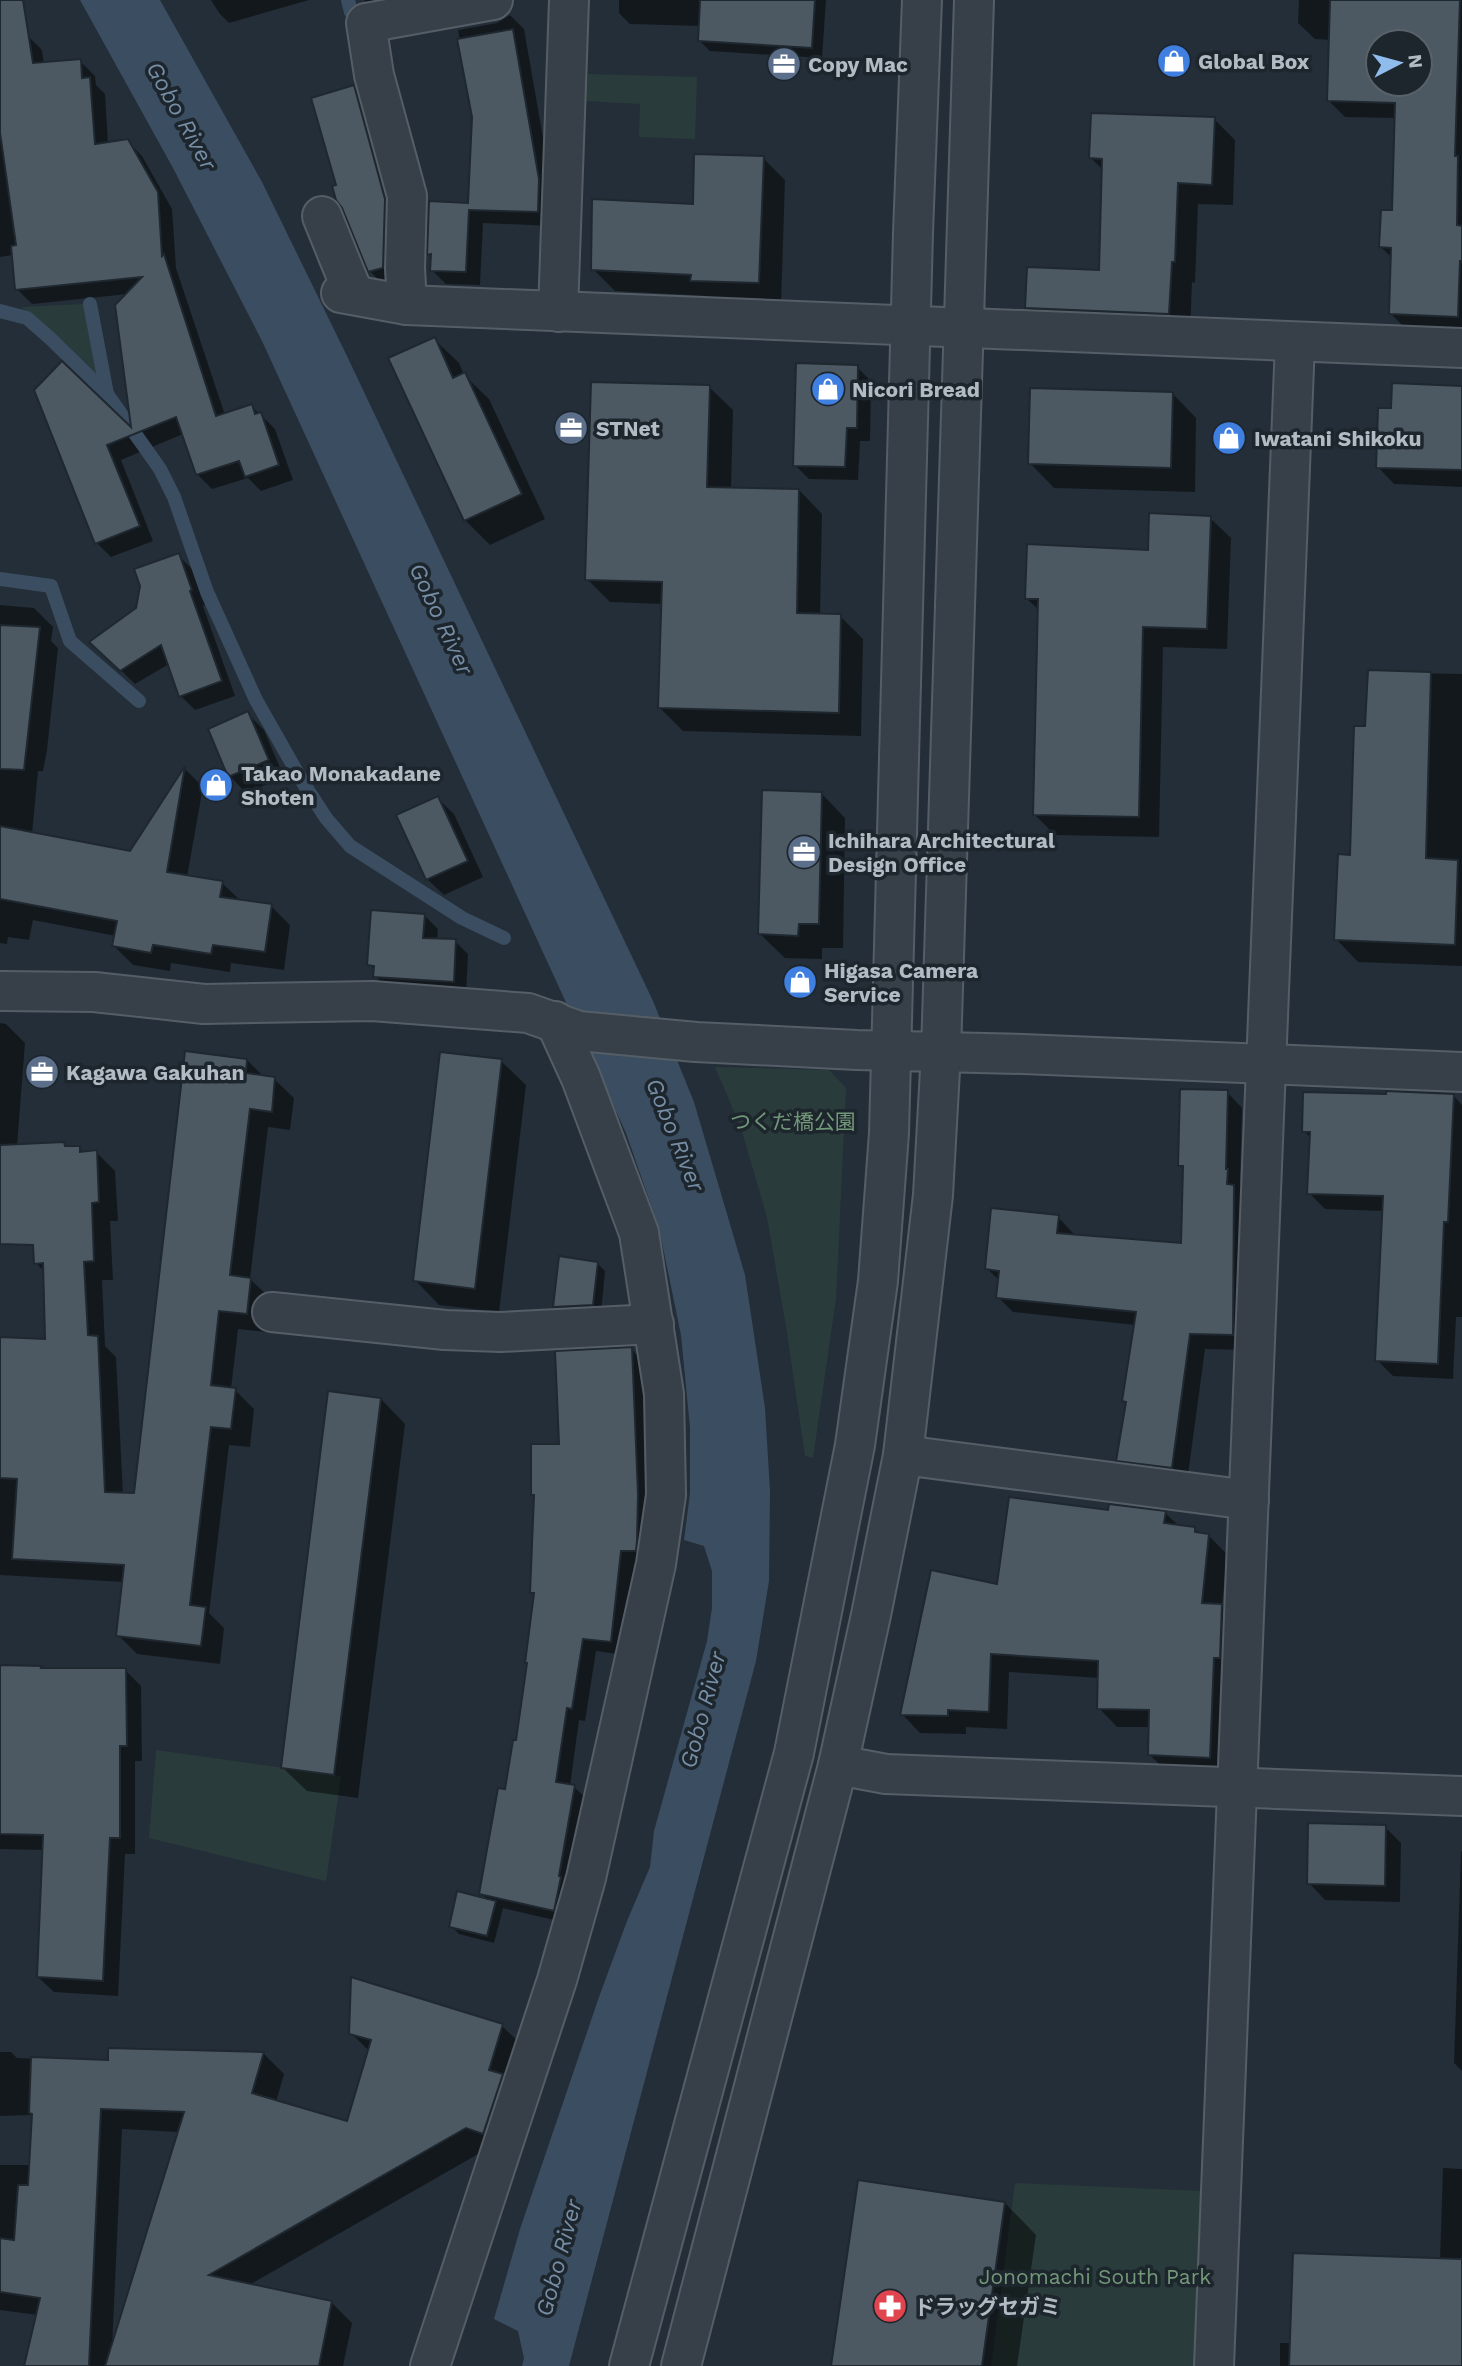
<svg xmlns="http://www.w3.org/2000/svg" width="1462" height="2366" font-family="'Work Sans','Noto Sans JP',sans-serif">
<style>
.green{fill:#293c3b}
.water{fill:#3b4d60}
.shadow{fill:#0007;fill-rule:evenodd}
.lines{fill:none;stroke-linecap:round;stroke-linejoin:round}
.stream{stroke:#3b4d60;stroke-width:14}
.building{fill:#4c5963;stroke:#1f272f;stroke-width:2;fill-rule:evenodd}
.minor-casing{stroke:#555e66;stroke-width:42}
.tertiary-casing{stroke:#555e66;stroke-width:42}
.minor{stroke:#374049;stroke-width:38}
.tertiary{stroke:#374049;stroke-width:38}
.labels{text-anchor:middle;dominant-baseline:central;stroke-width:7;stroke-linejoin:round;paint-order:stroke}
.poi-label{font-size:21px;font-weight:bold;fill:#b2bbc4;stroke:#1d252d;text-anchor:start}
.park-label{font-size:21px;fill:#739879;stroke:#1d252d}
.water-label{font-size:23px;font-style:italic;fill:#768ea5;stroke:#1d252d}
</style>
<rect width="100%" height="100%" fill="#242e38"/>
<g class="green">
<polygon points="588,74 697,77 695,139 639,137 640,104 586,101"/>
<polygon points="84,304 97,374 54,332 21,307"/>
<polygon points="715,1067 829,1070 846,1088 836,1298 813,1458 805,1456 786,1326 767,1217 741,1128"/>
<polygon points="156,1750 341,1776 326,1881 149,1838"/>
<polygon points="1015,2183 1202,2191 1196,2366 991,2366"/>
</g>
<polygon class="water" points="80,0 160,0 262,182 346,354 653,1001 694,1102 745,1275 765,1408 770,1491 769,1581 756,1661 569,2366 522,2366 524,2358 518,2331 494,2319 520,2229 599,1997 627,1921 650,1867 654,1831 707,1641 712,1608 712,1571 704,1546 684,1540 690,1493 690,1428 681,1335 659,1228 626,1133 262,341 173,168"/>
<g class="shadow">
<polygon points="211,0 309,0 229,23 220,14"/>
<polygon points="364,0 406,0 370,6"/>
<polygon points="619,0 826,0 822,58 710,51 700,41 700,26 630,24 619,13"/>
<path d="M1299,0H1462V332L1407,330L1391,314L1392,258L1381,247L1394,212L1397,118L1345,117L1329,101L1331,40L1315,39L1298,23ZM1378,42H1420V84H1378Z"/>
<polygon points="510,15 524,29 553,195 551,226 483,223 480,285 446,284 432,270 432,257 429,254 470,205 473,117 458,30 497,23"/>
<polygon points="27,35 42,50 44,64 80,61 95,76 96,85 105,94 108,144 127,141 142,156 172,209 176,268 225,415 251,406 260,414 275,429 293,480 261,491 248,478 212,489 197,474 183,434 121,460 153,541 111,557 97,543 62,363 133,432 128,294 32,304 17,289 13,255 0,257 0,39"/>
<polygon points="354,87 370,104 401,216 386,288 370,271 338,186"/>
<polygon points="1214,119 1235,140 1233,205 1198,204 1195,283 1192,282 1190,335 1048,329 1027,308 1100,271 1104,171 1091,158"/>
<polygon points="763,158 785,180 781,305 714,303 708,296 615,291 593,269 694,206"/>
<polygon points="434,339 459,363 464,375 489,399 545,519 490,545 465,520"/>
<polygon points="857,367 871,381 870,441 860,441 858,480 809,479 795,465"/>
<polygon points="709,387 733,410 731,489 799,490 822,514 820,615 840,616 863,639 861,736 683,731 660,708 663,604 610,602 587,579"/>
<polygon points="1462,387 1462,487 1394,484 1378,467 1393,410"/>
<polygon points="1172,393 1196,418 1195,492 1054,488 1030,463"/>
<polygon points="1210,518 1231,538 1227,649 1163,647 1159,837 1055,835 1034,814 1040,611 1026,598 1150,552"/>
<polygon points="178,555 193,570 205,605 203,606 235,696 195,710 181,696 169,664 135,684 92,642 137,609"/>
<polygon points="0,605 34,608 53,627 51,641 58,648 47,750 43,771 38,771 32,834 131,853 185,769 203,787 187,877 222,883 241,901 271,906 290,925 284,970 231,963 230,972 171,963 170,971 133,965 114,946 116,936 33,920 29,940 8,937 7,944 0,943"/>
<polygon points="1369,672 1462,674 1462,966 1358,962 1336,939 1352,857 1367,728"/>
<polygon points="248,714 264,730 284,777 246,793 230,776 210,730"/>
<polygon points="821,793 845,818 843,948 822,948 822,959 785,958 760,934"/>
<polygon points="437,798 454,814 483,877 444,895 427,879"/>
<polygon points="424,915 438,929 437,940 455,941 468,954 466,994 388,989 375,976 376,971 369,964"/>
<polygon points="0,1023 6,1024 25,1043 17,1146 63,1144 68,1148 79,1148 85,1153 96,1152 115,1171 118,1221 110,1221 113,1280 102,1280 105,1346 116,1357 123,1494 135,1495 247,1060 264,1077 274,1079 294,1098 290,1130 268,1127 250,1279 270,1298 266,1332 238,1329 231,1389 235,1390 254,1409 250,1447 229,1445 209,1613 224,1628 220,1664 137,1654 118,1635 124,1582 0,1575 0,1338 47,1341 45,1272 36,1263 34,1232 0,1228"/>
<polygon points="501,1061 526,1085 499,1312 439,1305 415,1280"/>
<polygon points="1227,1092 1242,1108 1240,1184 1243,1186 1248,1350 1205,1349 1187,1482 1134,1475 1118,1460 1127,1404 1123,1401 1135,1325 1013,1312 998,1297 1000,1281 987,1269 1058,1217 1073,1233 1073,1236 1183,1245 1185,1171 1180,1165"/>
<polygon points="1453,1095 1462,1105 1462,1317 1456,1317 1453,1379 1393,1376 1377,1360 1384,1211 1325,1209 1309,1193 1311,1138 1304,1131"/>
<polygon points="597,1263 605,1271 601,1313 563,1315 555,1307"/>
<polygon points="631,1349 644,1362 648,1564 634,1564 624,1655 596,1651 585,1721 579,1720 570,1786 574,1787 588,1800 567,1923 503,1908 494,1943 459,1934 451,1926 489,1901 481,1893 517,1742 535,1596 532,1592 536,1498 532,1494 561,1446"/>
<polygon points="381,1399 405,1424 358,1798 307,1791 282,1767"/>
<polygon points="1110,1512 1165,1513 1179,1526 1194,1528 1201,1535 1209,1536 1227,1554 1222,1606 1240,1624 1228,1775 1168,1773 1149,1754 1150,1727 1117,1727 1099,1708 1099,1678 1009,1672 1007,1729 966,1727 966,1734 920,1733 902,1714 999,1586"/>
<polygon points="0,1667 41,1668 43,1670 125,1670 141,1686 142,1761 135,1761 135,1854 125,1854 118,1996 54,1992 38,1977 44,1850 0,1849"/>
<polygon points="1385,1827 1401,1843 1400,1902 1325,1900 1309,1883"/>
<polygon points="1461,1851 1462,1851 1462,2071 1454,2063"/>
<path d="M353,1980L502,2026L524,2047L487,2149L249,2285L331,2302L352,2323L343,2366H26L38,2315L0,2310V2165H30L31,2115L0,2116V2052H11L17,2058L109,2062L263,2053L284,2074L276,2102L348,2123L369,2051L351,2033ZM122,2129L180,2132L112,2348Z"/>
<polygon points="1443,2168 1462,2169 1462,2366 1280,2366 1280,2343 1292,2343 1440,2260"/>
<polygon points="1005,2203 1036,2235 1017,2366 833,2366"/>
</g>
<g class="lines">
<g class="stream">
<polyline points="348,0 351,12"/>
<polyline points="90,304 107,394"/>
<polyline points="0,311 27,318 51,339 107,394 160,469 174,497 207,592 256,700 302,781 326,818 350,846 462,918 504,938"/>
<polyline points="0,579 51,586 70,641 139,701"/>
</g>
</g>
<g class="building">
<polygon points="0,0 23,0 33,63 81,59 82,78 90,77 95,144 128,139 158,192 162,256 164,254 216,416 252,404 255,414 261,412 279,465 245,477 239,461 196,475 176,417 107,445 140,526 95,544 34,390 62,361 131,427 115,305 142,277 15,290 11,246 16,245 0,133"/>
<polygon points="700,0 815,0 812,48 698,41"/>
<path d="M1330,0H1460L1455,156H1458L1457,225L1462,226V261H1460L1458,317L1389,314L1391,248L1379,247L1381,210H1392L1395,103L1327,101ZM1378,42H1420V84H1378Z"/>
<polygon points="513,29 539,179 538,212 469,210 466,272 430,271 431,254 427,255 429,201 468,203 472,117 457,39"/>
<polygon points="354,85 385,199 383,268 368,272 342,208 336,200 332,186 336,185 311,98"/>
<polygon points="1091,113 1215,117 1212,185 1178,183 1175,262 1172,262 1169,314 1025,308 1027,267 1099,270 1102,159 1089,158"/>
<polygon points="694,154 764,156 759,283 690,281 691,275 591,270 592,199 693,204"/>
<polygon points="435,337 453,378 465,372 522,494 464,521 388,358"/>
<polygon points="796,363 858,365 857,428 847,428 845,467 793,466"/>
<polygon points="591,382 710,385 707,487 799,489 797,613 841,614 839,713 658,708 662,582 585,580"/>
<polygon points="1392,383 1462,386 1462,470 1376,468 1378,408 1391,408"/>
<polygon points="1030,388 1173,392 1171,468 1028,464"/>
<polygon points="1149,513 1211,516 1207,629 1143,627 1139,817 1033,815 1038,599 1025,599 1027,544 1148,550"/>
<polygon points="179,553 192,590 190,591 222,681 179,697 161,645 120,671 89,642 136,608 140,586 134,569"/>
<polygon points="0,625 40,627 24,770 0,769"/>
<polygon points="1368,670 1431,672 1426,858 1458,860 1455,945 1334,940 1338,854 1350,855 1354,726 1365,726"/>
<polygon points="248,711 269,760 228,777 208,729"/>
<polygon points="185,766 167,872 223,881 220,897 272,904 265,952 213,945 211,954 153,945 151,953 112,946 117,921 0,899 0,826 130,851"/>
<polygon points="762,790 822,792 819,924 799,924 798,936 758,934"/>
<polygon points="438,796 468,861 426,880 396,815"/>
<polygon points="371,910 425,914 423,938 456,939 454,982 373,977 374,966 367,965"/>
<polygon points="185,1051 247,1059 246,1073 275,1077 272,1112 250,1109 230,1275 251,1278 247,1314 219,1311 211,1385 236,1388 231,1429 211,1427 190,1605 206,1607 201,1646 116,1636 124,1565 12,1559 17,1479 0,1478 0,1337 45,1339 43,1263 34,1264 33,1245 0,1244 0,1145 64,1142 65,1146 80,1146 80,1152 97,1150 99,1202 92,1203 94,1261 84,1262 88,1335 98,1336 105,1492 134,1493"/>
<polygon points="440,1052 502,1059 475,1289 413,1281"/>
<polygon points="1180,1089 1228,1090 1226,1169 1228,1169 1227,1184 1234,1185 1233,1335 1190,1334 1172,1468 1116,1461 1126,1402 1122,1401 1136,1312 996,1298 999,1271 985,1269 991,1208 1059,1215 1057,1233 1181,1243 1183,1166 1178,1166"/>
<polygon points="1386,1091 1454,1094 1448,1222 1444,1222 1438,1364 1375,1361 1383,1196 1307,1194 1310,1132 1302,1132 1303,1092 1386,1094"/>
<polygon points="559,1256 598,1262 593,1305 553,1307"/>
<polygon points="632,1347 638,1494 637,1541 636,1551 621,1551 611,1642 583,1639 572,1709 567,1708 556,1782 575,1785 559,1876 561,1877 554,1911 479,1894 498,1788 505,1789 513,1740 516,1740 527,1663 525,1663 534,1593 530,1593 534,1495 531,1495 531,1444 559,1444 555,1351"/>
<polygon points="328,1391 381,1398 334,1775 281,1768"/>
<polygon points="1009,1497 1108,1510 1109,1504 1166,1511 1164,1523 1195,1527 1195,1532 1209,1534 1202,1603 1222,1604 1220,1658 1214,1658 1210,1758 1148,1755 1149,1710 1097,1709 1098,1661 991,1654 989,1712 948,1710 948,1716 900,1715 931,1570 997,1584"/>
<polygon points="0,1665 42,1666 41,1668 126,1668 127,1746 120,1746 120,1838 110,1838 103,1981 37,1977 43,1835 0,1834"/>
<polygon points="1308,1823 1386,1825 1385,1886 1307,1884"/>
<polygon points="457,1891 496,1901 487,1936 449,1927"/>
<polygon points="351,1977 503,2024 489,2070 503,2074 483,2134 466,2128 209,2275 332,2301 319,2366 105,2366 184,2112 101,2109 89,2366 24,2366 40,2298 0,2292 0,2238 14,2240 18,2185 28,2185 32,2114 29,2113 31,2057 108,2060 108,2048 264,2052 252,2093 347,2121 371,2040 349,2034"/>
<polygon points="858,2180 1005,2202 982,2366 831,2366"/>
<polygon points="1293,2253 1462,2259 1462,2366 1289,2366"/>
</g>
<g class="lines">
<g class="minor-casing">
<g id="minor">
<polyline points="322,216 354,295"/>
<polyline points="341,293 407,305 1462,348"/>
<polyline points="407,305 405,268 407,196 374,75 366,23 493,0"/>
<polyline points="558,312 569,0"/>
<polyline points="0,991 94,992 204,1004 372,1001 528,1013 579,1031 696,1042 857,1050 1023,1054 1462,1072"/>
<polyline points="272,1312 445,1330 501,1332 654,1324"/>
<polyline points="903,1455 1249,1500"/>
<polyline points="838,1765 886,1774 1462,1796"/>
<polyline points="430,2366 557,1980 586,1878 656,1564 666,1495 664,1394 639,1233 581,1078 555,1021"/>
<polyline points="1214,2366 1295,342"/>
</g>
</g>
<g class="tertiary-casing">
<g id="tertiary">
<polyline points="629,2366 794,1753 855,1445 878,1281 889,1133 913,233 922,0"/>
<polyline points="681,2366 838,1765 871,1615 903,1455 933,1195 941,1052 974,0"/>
</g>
</g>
<use href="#minor" class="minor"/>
<use href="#tertiary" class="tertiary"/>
</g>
<defs>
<g id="shop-disc" transform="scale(1.75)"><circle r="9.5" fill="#3f7fe0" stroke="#1d252d"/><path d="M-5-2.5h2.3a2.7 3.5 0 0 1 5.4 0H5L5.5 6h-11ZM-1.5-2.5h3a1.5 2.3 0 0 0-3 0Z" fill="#fff"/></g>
<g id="office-disc" transform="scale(1.75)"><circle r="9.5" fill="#5c6f8a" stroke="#1d252d"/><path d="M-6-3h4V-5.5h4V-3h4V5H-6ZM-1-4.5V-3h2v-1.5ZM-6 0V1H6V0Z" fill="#fff"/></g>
<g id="pharmacy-disc" transform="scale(1.75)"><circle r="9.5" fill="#e0444e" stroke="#1d252d"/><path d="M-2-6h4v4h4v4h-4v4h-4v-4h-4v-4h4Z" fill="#fff"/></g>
</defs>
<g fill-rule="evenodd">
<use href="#shop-disc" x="1174" y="61"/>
<use href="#office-disc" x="784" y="64"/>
<use href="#shop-disc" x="828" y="389"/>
<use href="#office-disc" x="571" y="428"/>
<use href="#shop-disc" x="1229" y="438"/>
<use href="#shop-disc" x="216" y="785"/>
<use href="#office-disc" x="804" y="852"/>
<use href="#shop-disc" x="800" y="982"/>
<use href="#office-disc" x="42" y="1072"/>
<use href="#pharmacy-disc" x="890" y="2306"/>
</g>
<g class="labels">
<g class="poi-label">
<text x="1198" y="61">Global Box</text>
<text x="808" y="64">Copy Mac</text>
<text x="852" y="389">Nicori Bread</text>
<text x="596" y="428">STNet</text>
<text x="1254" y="438">Iwatani Shikoku</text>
<text x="241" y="773">Takao Monakadane<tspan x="241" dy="24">Shoten</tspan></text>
<text x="828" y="840">Ichihara Architectural<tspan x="828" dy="24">Design Office</tspan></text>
<text x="824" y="970">Higasa Camera<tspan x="824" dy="24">Service</tspan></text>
<text x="66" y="1072">Kagawa Gakuhan</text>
<text x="914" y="2306">ドラッグセガミ</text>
</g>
<g class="park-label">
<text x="793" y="1121">つくだ橋公園</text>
<text x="1095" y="2276">Jonomachi South Park</text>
</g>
<g class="water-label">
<text transform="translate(181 116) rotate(61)">Gobo River</text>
<text transform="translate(441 619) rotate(65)">Gobo River</text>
<text transform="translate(675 1135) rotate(68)">Gobo River</text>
<text transform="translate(703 1710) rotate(-75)">Gobo River</text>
<text transform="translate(559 2258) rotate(-75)">Gobo River</text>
</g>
</g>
<g transform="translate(1399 63) rotate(84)"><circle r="33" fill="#1d252d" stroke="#596169" stroke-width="2"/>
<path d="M0-5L12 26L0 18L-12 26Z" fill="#8fbbed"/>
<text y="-10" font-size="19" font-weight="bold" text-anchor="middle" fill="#b2bbc4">N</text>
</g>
</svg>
